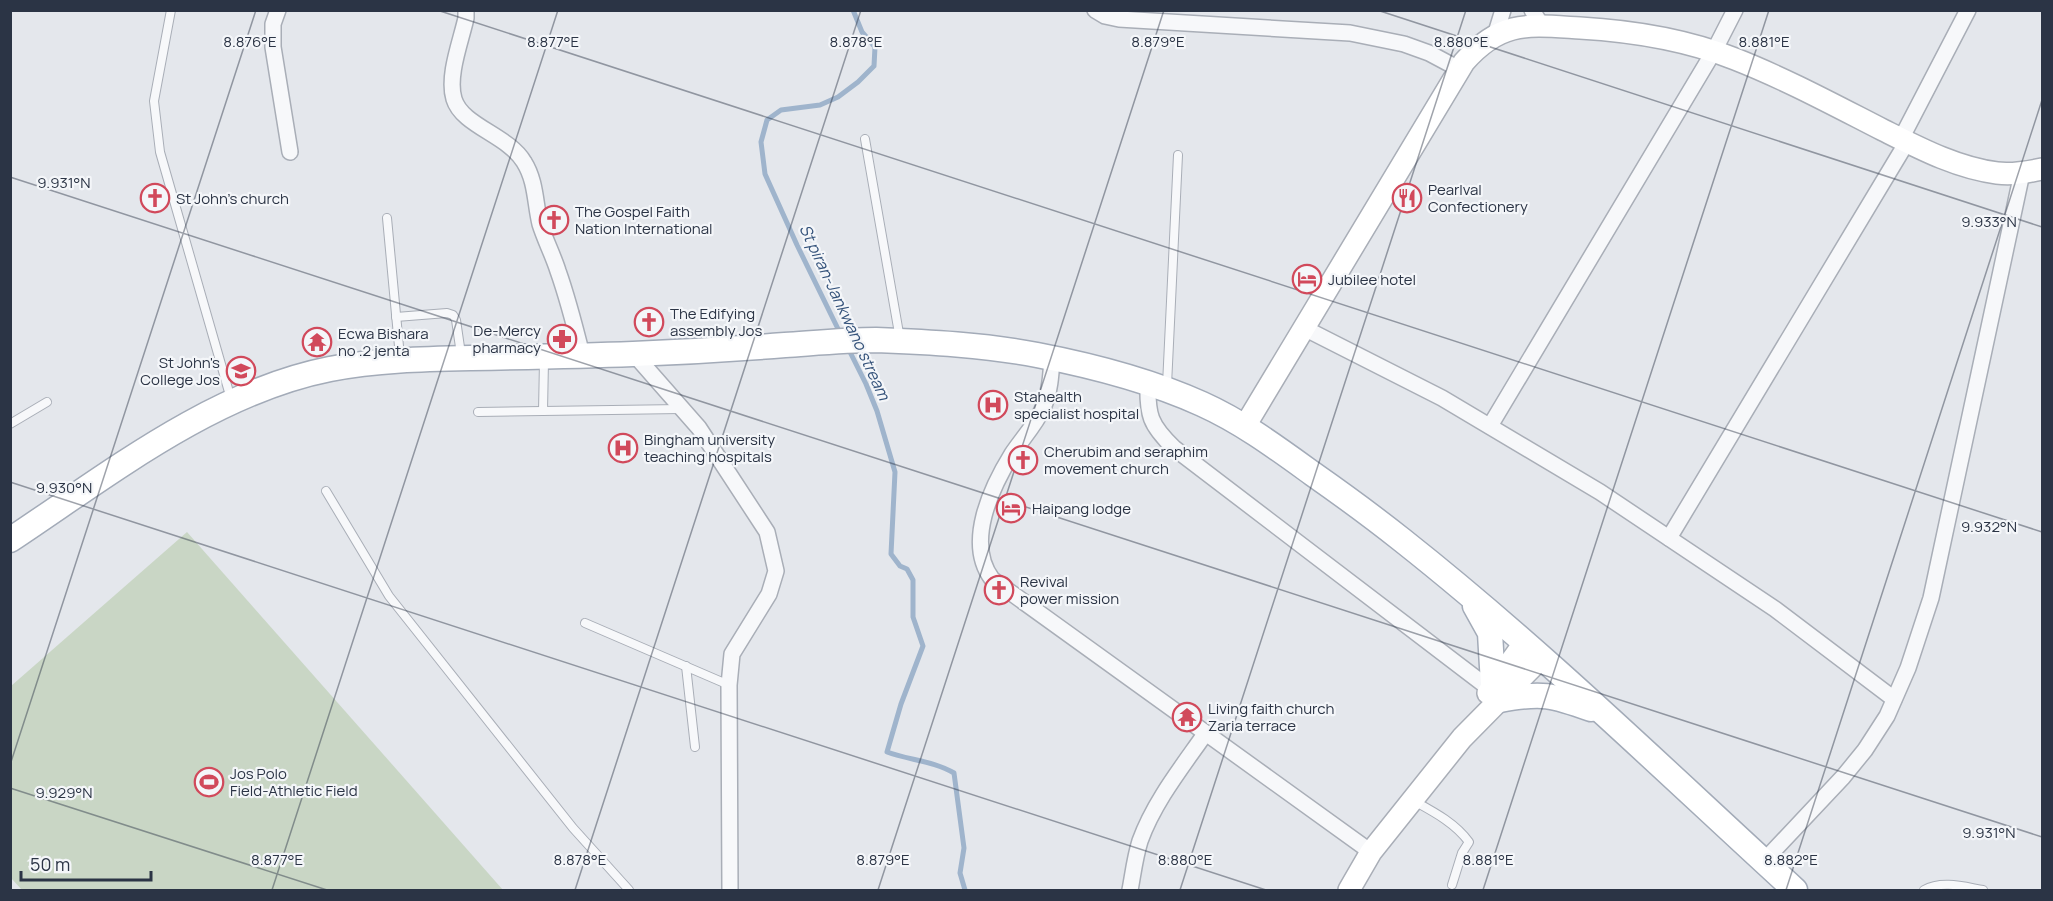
<svg xmlns="http://www.w3.org/2000/svg" width="2053" height="901" font-family="Manrope,sans-serif">
<style>
.green{fill:#c9d6c5}
.lines{fill:none;stroke-linecap:round;stroke-linejoin:round}
.stream{stroke:#9fb4cc;stroke-width:5}
.lane-casing{stroke:#a9aeb7;stroke-width:10}
.street-casing{stroke:#a9aeb7;stroke-width:18}
.secondary-casing{stroke:#a9aeb7;stroke-width:24}
.primary-casing{stroke:#a3abb8;stroke-width:27}
.lane{stroke:#f7f8fa;stroke-width:8}
.street{stroke:#f7f8fa;stroke-width:15}
.secondary{stroke:#fff;stroke-width:21}
.primary{stroke:#fff;stroke-width:24}
.ticks{fill:none;stroke:#2b3445;stroke-width:1.5;stroke-opacity:0.45}
.labels{text-anchor:middle;dominant-baseline:central;stroke-width:4.5;stroke-linejoin:round;paint-order:stroke}
.poi-label{font-size:15px;fill:#2b3445;stroke:#f4f6f9;text-anchor:start}
.water-label{font-size:16px;font-style:italic;fill:#34527a;stroke:#f4f6f9}
.ticks-label{font-size:15px;text-anchor:middle;fill:#2b3445;stroke:#f4f6f9;stroke-width:4.5;stroke-linejoin:round;paint-order:stroke}
</style>
<rect width="100%" height="100%" fill="#e4e7ec"/>
<polygon class="green" points="187,532 503,890 22,890 11,878 11,686"/>
<g class="lines">
<g class="stream">
<polyline points="841,335 797,245 765,174 761,142 767,120 781,110 820,105 838,97 858,82 874,66 875,47 862,32 853,10"/>
<path d="M847,346L866,384L877,411L895,472L891,554L900,566L907,569L913,580V617L923,646L901,704L887,752C909,760 934,761 954,773L964,848L960,873L965,890"/>
</g>
<g class="lane-casing">
<g id="lane">
<polyline points="171,10 154,101 160,152 231,399"/>
<polyline points="865,139 900,339"/>
<polyline points="387,218 400,357"/>
<polyline points="396,317 447,313 453,315 456,320 461,354"/>
<polyline points="1167,385 1178,155"/>
<polyline points="543,411 544,361"/>
<polyline points="478,412 681,409"/>
<polyline points="10,424 47,402"/>
<polyline points="326,491 389,596 573,828 629,890"/>
<polyline points="585,623 729,685"/>
<polyline points="686,666 695,747"/>
<path d="M1414,801C1434,812 1455,823 1469,842L1462,853L1452,885"/>
<path d="M1924,890C1942,880 1965,887 1983,890"/>
</g>
</g>
<g class="street-casing">
<g id="street">
<polyline points="278,10 273,24 273,47 290,152"/>
<path d="M466,10V18C461,41 447,76 454,99C462,126 508,135 524,162C536,181 535,203 540,224C545,240 553,255 558,271C568,299 575,327 582,355"/>
<polyline points="1095,10 1105,16 1119,19 1350,33 1404,44 1429,53 1459,69"/>
<polyline points="1532,10 1542,26"/>
<polyline points="1495,36 1503,10"/>
<polyline points="1901,139 1968,10"/>
<polyline points="1304,328 1442,398 1600,492 1775,609 1894,699"/>
<polyline points="634,354 699,428 767,532 776,571 769,594 732,654 729,685 730,890"/>
<path d="M1052,358C1051,375 1050,392 1043,408C1036,424 1022,439 1012,454C991,488 965,543 992,579L1371,852"/>
<path d="M1148,382C1147,415 1150,425 1174,448L1490,689"/>
<polyline points="1490,426 1714,51 1735,10"/>
<polyline points="1669,538 1907,142"/>
<polyline points="1764,861 1843,777 1865,750 1887,716 1908,668 1931,598 2022,173"/>
<path d="M1130,890C1133,874 1135,857 1140,841C1154,802 1182,767 1205,734"/>
</g>
</g>
<g class="secondary-casing">
<g id="secondary">
<path d="M1245,426L1464,62C1501,20 1528,25 1580,28C1632,31 1687,40 1735,59C1786,79 1834,105 1883,130C1919,148 1957,168 1997,173C2013,175 2028,172 2042,169"/>
<polyline points="1488,693 1525,642"/>
<polyline points="1349,890 1371,852 1462,738 1541,658"/>
</g>
</g>
<g class="primary-casing">
<g id="primary">
<path d="M10,540C108,475 213,392 330,369C376,360 424,359 471,358C525,357 579,356 633,354C684,352 734,349 785,345C815,343 846,340 876,340C929,342 985,345 1037,355C1094,366 1149,380 1202,404C1242,422 1277,448 1313,474C1343,495 1373,517 1402,540C1540,649 1666,772 1795,890"/>
<polyline points="1475,606 1490,633 1493,684"/>
<path d="M1500,700C1542,692 1552,695 1591,709"/>
</g>
</g>
<use href="#lane" class="lane"/>
<use href="#street" class="street"/>
<use href="#secondary" class="secondary"/>
<use href="#primary" class="primary"/>
</g>
<path class="ticks" d="M437,10L2042,532M1377,10L2042,227M10,177L2042,837M10,482L1266,890M10,765L256,10M10,788L327,890M272,890L558,10M575,890L861,10M878,890L1164,10M1180,890L1466,10M1483,890L1769,10M1786,890L2042,100"/>
<defs>
<g id="church-ring" transform="scale(1.5)"><circle r="9.5" fill="#f4f6f9" stroke="#d1495b" stroke-width="1.5"/><path d="M-1.2-6h2.4v3.5h3.3v2.4h-3.3V6h-2.4V-.1h-3.3v-2.4h3.3Z" fill="#d1495b"/></g>
<g id="restaurant-ring" transform="scale(1.5)"><circle r="9.5" fill="#f4f6f9" stroke="#d1495b" stroke-width="1.5"/><path d="M-5-6h1v4h1v-4h1v4h1v-4h1v5L-1.5 .5V6h-2V.5L-5-1ZM5-6V6H3V1.5H1.5Q1.5-4 5-6Z" fill="#d1495b"/></g>
<g id="hotel-ring" transform="scale(1.5)"><circle r="9.5" fill="#f4f6f9" stroke="#d1495b" stroke-width="1.5"/><path d="M-6-4.5h1.5V1H6V5H4.5V3h-9V5H-6ZM-4 0a1.8 1.8 0 1 1 3.6 0ZM.5 0V-2.5h3Q6-2.5 6 0Z" fill="#d1495b"/></g>
<g id="pharmacy-ring" transform="scale(1.5)"><circle r="9.5" fill="#f4f6f9" stroke="#d1495b" stroke-width="1.5"/><path d="M-2-6h4v4h4v4h-4v4h-4v-4h-4v-4h4Z" fill="#d1495b"/></g>
<g id="temple-ring" transform="scale(1.5)"><circle r="9.5" fill="#f4f6f9" stroke="#d1495b" stroke-width="1.5"/><path d="M0-6L5-2H3V0L6.5 2.5H4V6H1.5V3h-3V6H-4V2.5H-6.5L-3 0V-2H-5Z" fill="#d1495b"/></g>
<g id="school-ring" transform="scale(1.5)"><circle r="9.5" fill="#f4f6f9" stroke="#d1495b" stroke-width="1.5"/><path d="M0-5L7-2L0 1L-7-2ZM-4 1L0 2.5L4 1V4Q0 6-4 4Z" fill="#d1495b"/></g>
<g id="hospital-ring" transform="scale(1.5)"><circle r="9.5" fill="#f4f6f9" stroke="#d1495b" stroke-width="1.5"/><path d="M-5-5h3v3.5h4V-5h3V5h-3V1.5h-4V5h-3Z" fill="#d1495b"/></g>
<g id="stadium-ring" transform="scale(1.5)"><circle r="9.5" fill="#f4f6f9" stroke="#d1495b" stroke-width="1.5"/><path d="M0-5a6.5 5 0 1 0 0 10a6.5 5 0 1 0 0-10ZM-3.5-1.8h7v3.6h-7Z" fill="#d1495b"/></g>
</defs>
<g fill-rule="evenodd">
<use href="#church-ring" x="155" y="198"/>
<use href="#restaurant-ring" x="1407" y="198"/>
<use href="#church-ring" x="554" y="220"/>
<use href="#hotel-ring" x="1307" y="279"/>
<use href="#church-ring" x="649" y="322"/>
<use href="#pharmacy-ring" x="562" y="339"/>
<use href="#temple-ring" x="317" y="342"/>
<use href="#school-ring" x="241" y="371"/>
<use href="#hospital-ring" x="993" y="405"/>
<use href="#hospital-ring" x="623" y="448"/>
<use href="#church-ring" x="1023" y="460"/>
<use href="#hotel-ring" x="1011" y="508"/>
<use href="#church-ring" x="999" y="590"/>
<use href="#temple-ring" x="1187" y="717"/>
<use href="#stadium-ring" x="209" y="782"/>
</g>
<g class="labels">
<g class="poi-label">
<text x="1428" y="189">Pearlval<tspan x="1428" dy="17">Confectionery</tspan></text>
<text x="176" y="198">St John's church</text>
<text x="575" y="211">The Gospel Faith<tspan x="575" dy="17">Nation International</tspan></text>
<text x="1328" y="279">Jubilee hotel</text>
<text x="670" y="313">The Edifying<tspan x="670" dy="17">assembly Jos</tspan></text>
<text x="541" y="330" text-anchor="end">De-Mercy<tspan x="541" dy="17">pharmacy</tspan></text>
<text x="338" y="333">Ecwa Bishara<tspan x="338" dy="17">no .2 jenta</tspan></text>
<text x="220" y="362" text-anchor="end">St John's<tspan x="220" dy="17">College Jos</tspan></text>
<text x="1014" y="396">Stahealth<tspan x="1014" dy="17">specialist hospital</tspan></text>
<text x="644" y="439">Bingham university<tspan x="644" dy="17">teaching hospitals</tspan></text>
<text x="1044" y="451">Cherubim and seraphim<tspan x="1044" dy="17">movement church</tspan></text>
<text x="1032" y="508">Haipang lodge</text>
<text x="1020" y="581">Revival<tspan x="1020" dy="17">power mission</tspan></text>
<text x="1208" y="708">Living faith church<tspan x="1208" dy="17">Zaria terrace</tspan></text>
<text x="230" y="773">Jos Polo<tspan x="230" dy="17">Field-Athletic Field</tspan></text>
</g>
<g class="water-label">
<text transform="translate(845 312) rotate(65)">St piran-Jankwano stream</text>
</g>
</g>
<g class="ticks-label">
<text x="250" y="47">8.876°E</text>
<text x="553" y="47">8.877°E</text>
<text x="856" y="47">8.878°E</text>
<text x="1158" y="47">8.879°E</text>
<text x="1461" y="47">8.880°E</text>
<text x="1764" y="47">8.881°E</text>
<text x="64" y="188">9.931°N</text>
<text x="1989" y="227">9.933°N</text>
<text x="64" y="493">9.930°N</text>
<text x="1989" y="532">9.932°N</text>
<text x="64" y="798">9.929°N</text>
<text x="1989" y="838">9.931°N</text>
<text x="1791" y="865">8.882°E</text>
<text x="277" y="865">8.877°E</text>
<text x="580" y="865">8.878°E</text>
<text x="883" y="865">8.879°E</text>
<text x="1185" y="865">8.880°E</text>
<text x="1488" y="865">8.881°E</text>
</g>
<rect width="2053" height="901" fill="none" stroke="#2b3445" stroke-width="24"/>
<path d="M21 871v9h130v-9" fill="none" stroke="#2b3445" stroke-width="3"/>
<text x="30" y="871" font-size="18" fill="#2b3445" stroke="#f4f6f9" stroke-width="4.5" paint-order="stroke">50 m</text>
</svg>
